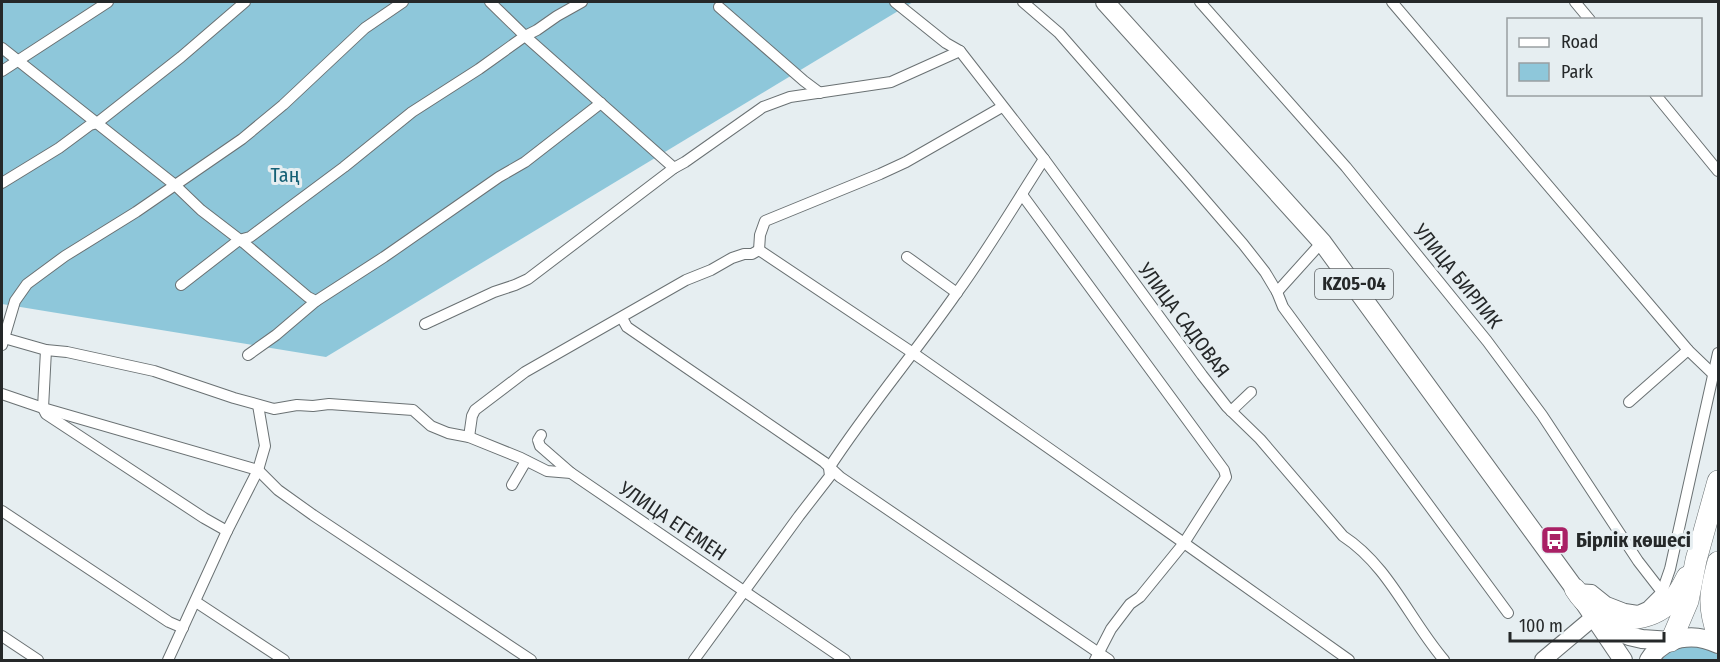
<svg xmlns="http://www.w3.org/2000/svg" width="1720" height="662" font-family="'Fira Sans Condensed',sans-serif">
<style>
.green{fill:#8ec7da}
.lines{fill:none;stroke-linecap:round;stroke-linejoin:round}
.street-casing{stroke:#6a7173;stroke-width:12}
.secondary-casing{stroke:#6a7173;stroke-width:18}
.primary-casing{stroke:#6a7173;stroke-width:20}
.highway-casing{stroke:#6a7173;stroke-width:22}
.street{stroke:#fff;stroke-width:10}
.secondary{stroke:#fff;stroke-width:16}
.primary{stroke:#fff;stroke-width:18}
.highway{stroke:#fff;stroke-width:21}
.labels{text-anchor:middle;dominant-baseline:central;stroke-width:6;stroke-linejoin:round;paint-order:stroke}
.shield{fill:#e6eef1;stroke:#5f6365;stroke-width:1.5}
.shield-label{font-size:18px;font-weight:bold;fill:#252829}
.park-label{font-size:20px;fill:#156075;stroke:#e6eef1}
.street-label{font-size:20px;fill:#252829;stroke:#e6eef1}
.poi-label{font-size:20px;font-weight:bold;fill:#252829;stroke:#e6eef1;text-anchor:start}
</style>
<rect width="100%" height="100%" fill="#e6eef1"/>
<g class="green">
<polygon points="2,2 913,2 326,357 2,304"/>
<path d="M1692,645C1702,647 1710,649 1718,655V660H1661C1669,651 1679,648 1692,645Z"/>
</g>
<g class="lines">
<g class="street-casing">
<g id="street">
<polyline points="490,2 525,36 674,168"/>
<path d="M895,2L946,43L960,51L1044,159L1202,375L1227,407L1260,439L1343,536C1389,566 1409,619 1444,660"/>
<polyline points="1023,2 1059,33 1186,178 1243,244 1265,272 1277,292 1322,242"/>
<polyline points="1200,2 1346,167 1487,341 1542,415 1638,561 1662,592"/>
<polyline points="1392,2 1688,350 1713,374"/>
<polyline points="1575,2 1590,20"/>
<polyline points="719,7 804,81 820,93"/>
<polyline points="2,48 175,185 201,210 244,243 308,297 316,301 384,257 499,177 525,162 601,103"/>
<polyline points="2,71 108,2"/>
<polyline points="1655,94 1718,171"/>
<polyline points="2,183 59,148 90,125 97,123 181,57 245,2"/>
<polyline points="1023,193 1023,196 1224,470 1226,477 1184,543 1140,597 1130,604 1111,629 1095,660"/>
<polyline points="759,250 913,353 1184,543 1349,660"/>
<polyline points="759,250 760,235 765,221 880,174 906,162 1002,107"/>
<polyline points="907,257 957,293"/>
<polyline points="181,285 239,240 250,237 344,167 412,112 479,69 525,36 537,30 557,16 582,2"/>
<polyline points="1277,292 1283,307 1508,613"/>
<polyline points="622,318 627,327 824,462 840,477 1109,660"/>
<polyline points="425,324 494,292 515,285 528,279 674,168 685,162 763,107 790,97 891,82 960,51"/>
<polyline points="4,338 46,350 67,352 154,371 234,398 274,409 297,405 313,406 329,404 413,410 431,426 448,433 469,437 521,458 547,471 571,473 845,660"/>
<polyline points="2,345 15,301 27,284 65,256 136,212 242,139 283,105 365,28 403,2"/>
<polyline points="46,350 43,408 46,414 204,518 227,531"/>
<polyline points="248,355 276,335 316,301"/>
<polyline points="2,394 43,408 258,470 278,490 313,515 531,660"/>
<polyline points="1629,402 1688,350"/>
<polyline points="1231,411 1251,392"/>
<polyline points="541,435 538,440 540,446 571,473"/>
<polyline points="469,437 472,416 475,410 525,372 686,280 711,270 732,258 744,254 752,254 759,250"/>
<polyline points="512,485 526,461"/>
<polyline points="2,511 169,622 183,628"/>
<polyline points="1576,589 1592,590 1607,602 1625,609 1638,611 1647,607 1662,592 1670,569 1718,353"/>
<polyline points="196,602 284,660"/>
<polyline points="2,636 38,660"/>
<polyline points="168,660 227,531 258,470 265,446 258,405"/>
<path d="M694,660L799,516L830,476L829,468C868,408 915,353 956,294C988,250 1015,204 1044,159"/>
</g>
</g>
<g class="secondary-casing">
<polyline id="secondary" points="1543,660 1594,617"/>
</g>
<g class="primary-casing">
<g id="primary">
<polyline points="1105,2 1322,242 1575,589 1623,660"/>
<polyline points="1599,624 1629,636 1642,639 1671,641"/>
<path d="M1649,660C1664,636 1694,632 1718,644"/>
</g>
</g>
<g class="highway-casing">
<g id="highway">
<path d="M1718,562C1710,592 1707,605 1718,636"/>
<path d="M1575,589C1580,597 1586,604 1594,609C1620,625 1655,621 1675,597C1680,591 1684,583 1687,577"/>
<polyline points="1671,641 1688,601 1696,560 1718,481"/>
</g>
</g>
<use href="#street" class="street"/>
<use href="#secondary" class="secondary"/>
<use href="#primary" class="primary"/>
<use href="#highway" class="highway"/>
</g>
<defs>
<g id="bus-square" transform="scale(1.5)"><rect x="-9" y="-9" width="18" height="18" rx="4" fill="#a92065" stroke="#e6eef1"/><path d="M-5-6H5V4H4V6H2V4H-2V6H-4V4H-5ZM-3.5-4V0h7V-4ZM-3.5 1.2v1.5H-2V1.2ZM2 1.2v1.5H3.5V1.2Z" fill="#fff"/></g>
</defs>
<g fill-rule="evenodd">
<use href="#bus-square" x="1555" y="540"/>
</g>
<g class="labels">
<rect class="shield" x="1315" y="269" width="78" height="30" rx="4.5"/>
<g class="shield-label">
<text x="1354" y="284">KZ05-04</text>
</g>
<g class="park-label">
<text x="285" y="175">Таң</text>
</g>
<g class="street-label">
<text transform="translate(1458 276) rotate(51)">УЛИЦА БИРЛИК</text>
<text transform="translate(1184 320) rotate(53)">УЛИЦА САДОВАЯ</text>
<text transform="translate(673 521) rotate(34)">УЛИЦА ЕГЕМЕН</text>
</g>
<g class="poi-label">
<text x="1576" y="540">Бірлік көшесі</text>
</g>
</g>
<rect width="1720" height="662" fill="none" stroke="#252829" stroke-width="6"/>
<rect x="1507" y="18" width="195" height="78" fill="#e6eef1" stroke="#999fa1" stroke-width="1.5"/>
<rect x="1519" y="38" width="30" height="9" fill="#ffffff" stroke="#999fa1" stroke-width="1.5"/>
<text x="1561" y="48" font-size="18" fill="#252829">Road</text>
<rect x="1519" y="63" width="30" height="18" fill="#8ec7da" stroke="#999fa1" stroke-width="1.5"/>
<text x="1561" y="78" font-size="18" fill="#252829">Park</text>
<path d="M1510 632v9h154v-9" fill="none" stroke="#252829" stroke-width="3"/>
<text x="1519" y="632" font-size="18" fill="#252829" stroke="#e6eef1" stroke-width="4.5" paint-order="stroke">100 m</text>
</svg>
